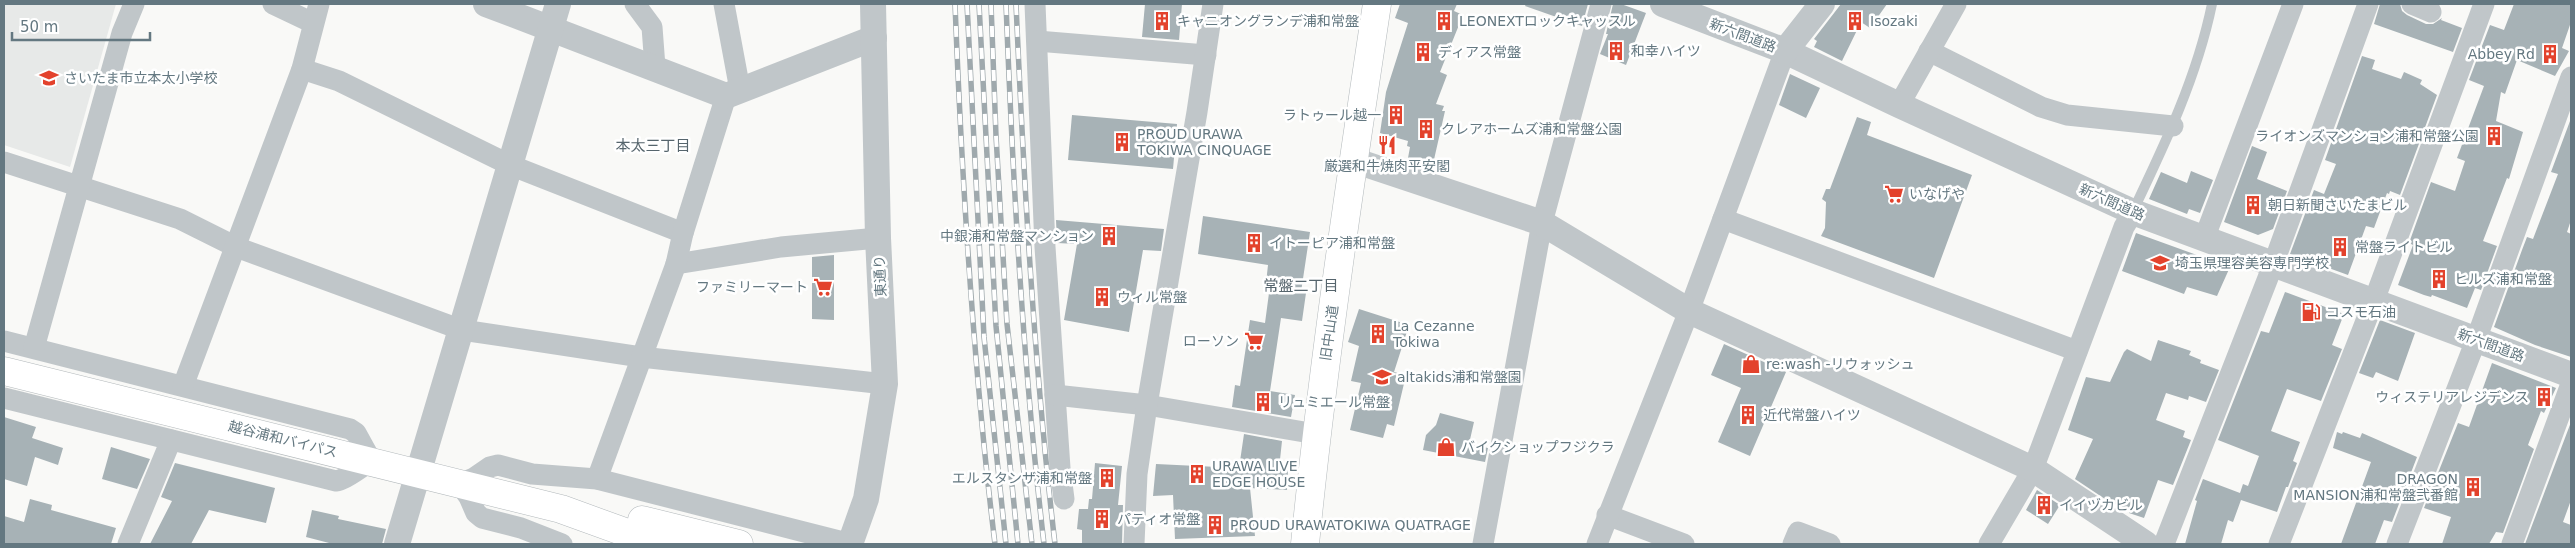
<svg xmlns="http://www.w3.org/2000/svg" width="2575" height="548" font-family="'DejaVu Sans','Noto Sans JP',sans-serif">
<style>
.built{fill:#e7e9e8}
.building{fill:#a7b2b6}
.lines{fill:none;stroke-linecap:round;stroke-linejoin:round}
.primary-casing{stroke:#b4babd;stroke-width:29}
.trunk-casing{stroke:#b3b9bc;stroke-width:29}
.service{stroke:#c0c6c9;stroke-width:10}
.minor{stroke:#c0c6c9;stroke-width:21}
.tertiary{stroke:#c0c6c9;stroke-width:26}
.primary{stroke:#fff;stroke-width:28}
.trunk{stroke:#fff;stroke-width:28}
.rail-casing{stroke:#9fa9ad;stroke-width:5.5}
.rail{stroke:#fff;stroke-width:4;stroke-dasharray:11;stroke-linecap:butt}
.labels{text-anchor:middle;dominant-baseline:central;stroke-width:5;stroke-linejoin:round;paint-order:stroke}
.poi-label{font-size:14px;fill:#647881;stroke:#fff;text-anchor:start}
.street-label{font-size:14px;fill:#647881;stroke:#fff}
.neighbourhood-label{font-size:15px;fill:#56656d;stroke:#fff}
</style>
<rect width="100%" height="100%" fill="#f9f9f7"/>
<polygon class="built" points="4,4 116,4 70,167 4,145"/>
<g class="building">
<polygon points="1145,4 1182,4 1179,40 1142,37"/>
<polygon points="1400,4 1457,4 1454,11 1463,15 1440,72 1447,75 1436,104 1444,106 1442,111 1445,111 1433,164 1408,158 1410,147 1407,146 1408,141 1380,133 1386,92 1408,23 1395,18"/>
<polygon points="1526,4 1588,4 1582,26 1525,6"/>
<polygon points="1613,4 1621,4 1646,13 1626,65 1600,54 1608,34 1606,34"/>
<polygon points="1841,4 1887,4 1870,28 1861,22 1842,61 1814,47 1817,41 1814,39"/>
<polygon points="2380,4 2400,4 2402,11 2407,15 2426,24 2433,24 2442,18 2441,20 2462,28 2453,52 2374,24"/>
<polygon points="2514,4 2571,4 2571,22 2562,48 2569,51 2555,76 2517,60 2505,94 2501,92 2496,121 2523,132 2509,179 2507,178 2483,241 2497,246 2481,290 2475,288 2467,308 2432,295 2431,297 2424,295 2398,285 2413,245 2409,243 2431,182 2455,191 2465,161 2457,158 2484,86 2469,80 2490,25 2504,30"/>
<polygon points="2362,56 2375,60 2372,69 2401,79 2404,72 2422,80 2420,84 2437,95 2400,195 2390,191 2389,194 2387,193 2374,228 2366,226 2348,275 2290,254 2314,190 2324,194 2336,164 2325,160"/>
<polygon points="1790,74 1820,88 1806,118 1779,105"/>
<polygon points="1072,115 1177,124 1173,169 1068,160"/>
<polygon points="1857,117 1871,122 1867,135 1972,175 1934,278 1821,236 1825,228 1826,202 1822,199 1826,189 1830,189"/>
<polygon points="2570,121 2571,220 2567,232 2571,234 2571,357 2535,345 2494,327 2522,250 2527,237 2533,239 2558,174 2551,172"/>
<polygon points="2252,146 2267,152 2257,179 2287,191 2273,229 2258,235 2224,222"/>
<polygon points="2191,171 2213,180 2200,213 2189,209 2187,214 2149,199 2161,172 2187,183"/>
<polygon points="1203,216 1310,232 1301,292 1306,293 1302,321 1281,318 1270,391 1295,395 1291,417 1232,407 1235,385 1240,386 1250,320 1265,323 1269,293 1265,292 1268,265 1198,254"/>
<polygon points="1056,220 1164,229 1161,251 1143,250 1129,332 1064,320 1077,244 1057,243"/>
<polygon points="2136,233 2230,267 2217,296 2187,287 2184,294 2122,271"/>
<polygon points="834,255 834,320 812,319 812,257"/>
<polygon points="2285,292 2344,314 2332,345 2342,349 2321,401 2287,389 2271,431 2300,442 2293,461 2297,463 2288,487 2286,487 2277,512 2241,500 2233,522 2228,520 2221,544 2185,544 2197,501 2195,500 2203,479 2240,493 2243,484 2248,486 2259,456 2218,440 2261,331 2269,333"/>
<polygon points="1359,309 1409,325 1394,372 1406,375 1394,426 1387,424 1383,438 1350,430 1361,383 1351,381 1359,346 1348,342"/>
<polygon points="2380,320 2415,333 2398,381 2376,372 2373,378 2359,373"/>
<polygon points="2158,340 2191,351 2189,355 2201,360 2200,363 2219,370 2206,402 2189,396 2188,400 2166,393 2156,420 2185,431 2183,437 2191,440 2173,485 2158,480 2144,518 2129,513 2130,511 2105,499 2075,479 2093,439 2068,430 2086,377 2110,382 2124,352 2127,349 2151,361"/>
<polygon points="1724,344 1786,372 1750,456 1718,442 1741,388 1711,375"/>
<polygon points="2492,363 2556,388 2544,413 2541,411 2528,445 2534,449 2503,533 2496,532 2489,544 2442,544 2451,517 2424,508 2458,423 2469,427"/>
<polygon points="1440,413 1474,422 1469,444 1488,448 1485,462 1423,450 1426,435 1436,425"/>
<polygon points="4,417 36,427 32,438 63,448 58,465 35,457 27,486 4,479"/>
<polygon points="2571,422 2571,500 2563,522 2571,525 2571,544 2525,544"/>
<polygon points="2337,432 2342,434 2343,432 2360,438 2362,433 2417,457 2392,522 2384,520 2375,544 2341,544 2371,462 2333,448"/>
<polygon points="1244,434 1282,441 1279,469 1288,470 1287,490 1250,488 1255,536 1175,539 1173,495 1153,496 1156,464 1239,468"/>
<polygon points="111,447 150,459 137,489 102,479"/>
<polygon points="175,463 275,488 266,523 209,510 191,544 150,544 172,501 161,497"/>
<polygon points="1095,463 1122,466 1118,505 1123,505 1122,544 1082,544 1082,530 1077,529 1079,509 1088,509 1089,499 1092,499"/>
<polygon points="2037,490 2060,505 2048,524 2026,510"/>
<polygon points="30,499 52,505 51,510 116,528 111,544 4,544 4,516 24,522"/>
<polygon points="312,510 339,516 338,519 386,529 382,544 333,544 306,537"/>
</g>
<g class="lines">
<g class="primary-casing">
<path id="primary" d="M1305,544C1323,363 1350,183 1377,4"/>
</g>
<g class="trunk-casing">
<g id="trunk">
<polyline points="4,371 561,509 641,538 667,544"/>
<polyline points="642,520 739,544"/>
</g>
</g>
<path class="service" d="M2133,211C2165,144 2197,77 2212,4"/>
<g class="minor">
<polyline points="273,4 313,23"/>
<polyline points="635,4 652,27 655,67"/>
<polyline points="724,4 740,90"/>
<polyline points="1035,4 1045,247 1060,468 1064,499"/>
<polyline points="2412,4 2431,12"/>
<polyline points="1037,41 1206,55"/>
<polyline points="1929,51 2041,107 2067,115 2173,126"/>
<polyline points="302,69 339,81 510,165 683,233"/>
<polyline points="1899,105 1956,4"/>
<polyline points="4,162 180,219 236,247 462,330 641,357 885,384"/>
<polyline points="1723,219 2077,351"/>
<polyline points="2204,239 2293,4"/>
<polyline points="676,264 781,247 878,238"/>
<path d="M4,341L350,429L356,433L372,462C361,466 346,480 336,481L4,398"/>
<polyline points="34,348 122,33 134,4"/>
<polyline points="183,386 302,69 319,4"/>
<polyline points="1055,395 1147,405 1316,434"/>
<polyline points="597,479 676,264 683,233 726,96"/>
<polyline points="1607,515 1684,544"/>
<polyline points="128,544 171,440"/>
<polyline points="562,544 521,528 482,518 476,513 469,497 460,484 474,478 490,467 498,465 532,474 597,479 851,544"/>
<polyline points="1134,544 1137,474 1147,405 1197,112 1213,4"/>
<polyline points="1483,544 1542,223 1601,4"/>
<polyline points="1597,544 1689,311 1785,51"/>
<polyline points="1793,544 1798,532 1830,544"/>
<polyline points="1989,544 2033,469 2124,227 2133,212"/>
<polyline points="2164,544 2273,265 2368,4"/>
<polyline points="2279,544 2378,290 2484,4"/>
<polyline points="2397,544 2476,340 2571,77"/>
<polyline points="2512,544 2571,384"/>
</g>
<g class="tertiary">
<polyline points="486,4 726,96 874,38"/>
<polyline points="1663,4 1785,51 1899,105 2133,212 2571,375"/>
<polyline points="1785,51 1822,4"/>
<polyline points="1353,160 1542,223 1689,311 2033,469 2146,544"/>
<polyline points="397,544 558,4"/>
<polyline points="850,544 866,499 885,384 878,238 873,4"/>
</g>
<use href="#primary" class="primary"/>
<use href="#trunk" class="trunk"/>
<g class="rail-casing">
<g id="rail">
<path d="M955,4C962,184 973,365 995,544"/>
<polyline points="967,4 984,337 1006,544"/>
<polyline points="979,4 996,326 1018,544"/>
<polyline points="991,4 996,136 1007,324 1032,544"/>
<path d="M1006,4C1013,184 1023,365 1044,544"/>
<path d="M1016,4C1024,184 1034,365 1055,544"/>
</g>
</g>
<use href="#rail" class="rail"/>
</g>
<defs>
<g id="building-bare" transform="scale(1.5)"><path d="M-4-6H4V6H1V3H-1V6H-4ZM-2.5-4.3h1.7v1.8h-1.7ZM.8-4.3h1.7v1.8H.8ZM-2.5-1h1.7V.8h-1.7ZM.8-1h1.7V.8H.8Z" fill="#e3422c" stroke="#fff" stroke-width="2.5" paint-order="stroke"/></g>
<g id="school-bare" transform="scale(1.5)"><path d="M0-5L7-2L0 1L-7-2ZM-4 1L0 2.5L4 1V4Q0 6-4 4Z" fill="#e3422c" stroke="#fff" stroke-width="2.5" paint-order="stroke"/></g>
<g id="restaurant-bare" transform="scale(1.5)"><path d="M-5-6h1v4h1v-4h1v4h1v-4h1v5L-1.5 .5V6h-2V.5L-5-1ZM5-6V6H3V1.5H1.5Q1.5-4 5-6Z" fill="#e3422c" stroke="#fff" stroke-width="2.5" paint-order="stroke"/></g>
<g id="supermarket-bare" transform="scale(1.5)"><path d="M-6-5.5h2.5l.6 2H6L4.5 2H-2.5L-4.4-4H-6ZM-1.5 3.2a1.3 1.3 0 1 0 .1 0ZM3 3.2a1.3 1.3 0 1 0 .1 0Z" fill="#e3422c" stroke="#fff" stroke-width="2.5" paint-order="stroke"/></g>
<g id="university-bare" transform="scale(1.5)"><path d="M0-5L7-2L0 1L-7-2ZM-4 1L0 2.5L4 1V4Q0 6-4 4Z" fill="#e3422c" stroke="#fff" stroke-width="2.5" paint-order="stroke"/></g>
<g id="fuel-bare" transform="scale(1.5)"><path d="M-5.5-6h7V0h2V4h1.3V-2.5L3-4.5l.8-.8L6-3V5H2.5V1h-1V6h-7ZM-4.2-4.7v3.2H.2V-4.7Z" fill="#e3422c" stroke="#fff" stroke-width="2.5" paint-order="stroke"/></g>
<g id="shop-bare" transform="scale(1.5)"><path d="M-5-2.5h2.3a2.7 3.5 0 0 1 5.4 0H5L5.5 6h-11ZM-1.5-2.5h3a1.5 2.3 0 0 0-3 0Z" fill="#e3422c" stroke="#fff" stroke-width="2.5" paint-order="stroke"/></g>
</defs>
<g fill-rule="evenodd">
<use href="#building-bare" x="1162" y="21"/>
<use href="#building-bare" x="1444" y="21"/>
<use href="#building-bare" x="1855" y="21"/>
<use href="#building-bare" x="1616" y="51"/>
<use href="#building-bare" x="1423" y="52"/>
<use href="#building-bare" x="2550" y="54"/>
<use href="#school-bare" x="49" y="78"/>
<use href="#building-bare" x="1396" y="115"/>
<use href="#building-bare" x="1426" y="129"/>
<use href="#building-bare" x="2494" y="136"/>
<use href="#building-bare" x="1122" y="142"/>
<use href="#restaurant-bare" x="1387" y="145"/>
<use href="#supermarket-bare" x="1894" y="194"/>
<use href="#building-bare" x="2253" y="205"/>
<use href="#building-bare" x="1109" y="236"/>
<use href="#building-bare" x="1254" y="243"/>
<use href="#building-bare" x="2340" y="247"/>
<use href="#university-bare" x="2160" y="263"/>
<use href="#building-bare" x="2439" y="279"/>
<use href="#supermarket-bare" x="823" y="287"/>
<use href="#building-bare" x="1102" y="297"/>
<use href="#fuel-bare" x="2311" y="312"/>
<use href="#building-bare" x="1378" y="334"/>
<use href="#supermarket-bare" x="1254" y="341"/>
<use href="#shop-bare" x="1751" y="364"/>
<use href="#school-bare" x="1382" y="377"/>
<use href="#building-bare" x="2544" y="397"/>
<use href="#building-bare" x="1263" y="402"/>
<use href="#building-bare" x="1748" y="415"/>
<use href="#shop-bare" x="1446" y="447"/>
<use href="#building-bare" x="1197" y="474"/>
<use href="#building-bare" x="1107" y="478"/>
<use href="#building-bare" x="2473" y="487"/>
<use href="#building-bare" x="2044" y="505"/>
<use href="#building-bare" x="1102" y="519"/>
<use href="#building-bare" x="1215" y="525"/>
</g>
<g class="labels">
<g class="poi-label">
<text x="1177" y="21">キャニオングランデ浦和常盤</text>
<text x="1459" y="21">LEONEXTロックキャッスル</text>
<text x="1870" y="21">Isozaki</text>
<text x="1631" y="51">和幸ハイツ</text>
<text x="1438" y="52">ディアス常盤</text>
<text x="2535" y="54" text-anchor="end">Abbey Rd</text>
<text x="64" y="78">さいたま市立本太小学校</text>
<text x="1381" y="115" text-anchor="end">ラトゥール越一</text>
<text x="1441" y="129">クレアホームズ浦和常盤公園</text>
<text x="1137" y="134">PROUD URAWA<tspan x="1137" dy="16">TOKIWA CINQUAGE</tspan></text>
<text x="2479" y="136" text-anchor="end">ライオンズマンション浦和常盤公園</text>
<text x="1387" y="166" text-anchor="middle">厳選和牛焼肉平安閣</text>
<text x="1909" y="194">いなげや</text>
<text x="2268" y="205">朝日新聞さいたまビル</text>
<text x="1094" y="236" text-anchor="end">中銀浦和常盤マンション</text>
<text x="1269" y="243">イトーピア浦和常盤</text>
<text x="2355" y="247">常盤ライトビル</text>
<text x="2175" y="263">埼玉県理容美容専門学校</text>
<text x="2454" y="279">ヒルズ浦和常盤</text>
<text x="808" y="287" text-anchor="end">ファミリーマート</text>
<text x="1117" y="297">ウィル常盤</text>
<text x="2326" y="312">コスモ石油</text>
<text x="1393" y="326">La Cezanne<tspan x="1393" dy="16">Tokiwa</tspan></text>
<text x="1239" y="341" text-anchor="end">ローソン</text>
<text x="1766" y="364">re:wash -リウォッシュ</text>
<text x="1397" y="377">altakids浦和常盤園</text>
<text x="2529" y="397" text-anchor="end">ウィステリアレジデンス</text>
<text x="1278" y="402">リュミエール常盤</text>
<text x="1763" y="415">近代常盤ハイツ</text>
<text x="1461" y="447">バイクショップフジクラ</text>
<text x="1212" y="466">URAWA LIVE<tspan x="1212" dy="16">EDGE HOUSE</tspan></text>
<text x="1092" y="478" text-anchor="end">エルスタンザ浦和常盤</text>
<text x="2458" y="479" text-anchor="end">DRAGON<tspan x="2458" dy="16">MANSION浦和常盤弐番館</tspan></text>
<text x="2059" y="505">イイヅカビル</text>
<text x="1117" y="519">パティオ常盤</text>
<text x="1230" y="525">PROUD URAWATOKIWA QUATRAGE</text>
</g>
<g class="street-label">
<text transform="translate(1743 35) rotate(21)">新六間道路</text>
<text transform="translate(2112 202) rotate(24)">新六間道路</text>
<text transform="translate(880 276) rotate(-93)">東通り</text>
<text transform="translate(1329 333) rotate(-82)">旧中山道</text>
<text transform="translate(2491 345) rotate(20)">新六間道路</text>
<text transform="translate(283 439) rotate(14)">越谷浦和バイパス</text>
</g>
<g class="neighbourhood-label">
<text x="653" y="146">本太三丁目</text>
<text x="1301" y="286">常盤二丁目</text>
</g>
</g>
<rect width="2575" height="548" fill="none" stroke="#647881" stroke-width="10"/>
<path d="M12 32v8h138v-8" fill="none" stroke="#647881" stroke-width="2.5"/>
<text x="20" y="32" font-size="15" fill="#647881" stroke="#ffffff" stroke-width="4" paint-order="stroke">50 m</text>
</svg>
